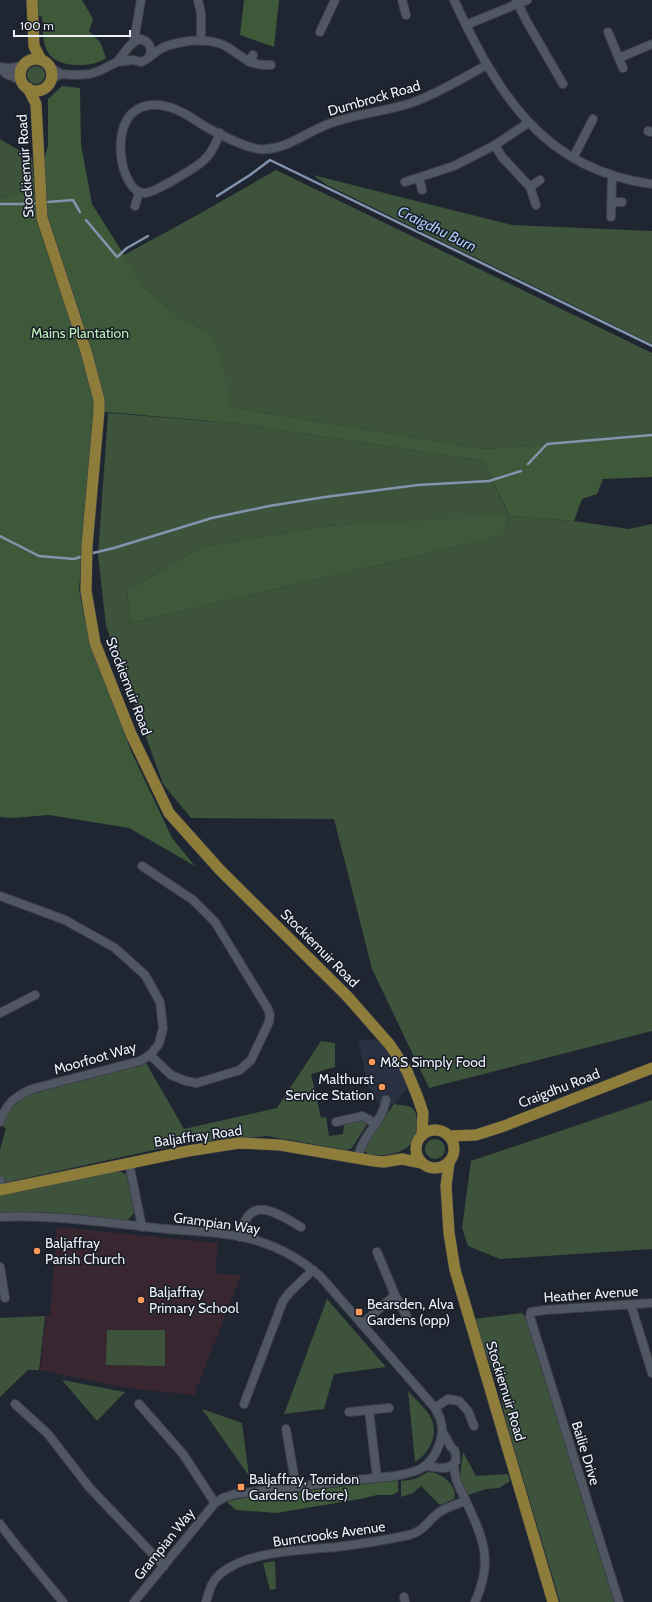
<svg xmlns="http://www.w3.org/2000/svg" width="652" height="1602" font-family="Cabin,sans-serif">
<style>
.built{fill:#283041}
.education{fill:#382731}
.green{fill:#3d533b;fill-rule:evenodd}
.forest{fill:#3d593a}
.lines{fill:none;stroke-linecap:round;stroke-linejoin:round}
.stream{stroke:#8295ae;stroke-width:2.5}
.minor-casing{stroke:#3c4049;stroke-width:10}
.major-casing{stroke:#3c4049;stroke-width:12}
.minor{stroke:#505763;stroke-width:8}
.major{stroke:#8e7d3a;stroke-width:11}
.poi-dot{fill:#ff9b5a;stroke:#171c27;stroke-width:1.5}
.labels{text-anchor:middle;dominant-baseline:central;stroke-width:3;stroke-linejoin:round;paint-order:stroke}
.street-label{font-size:14px;fill:#ecf0f8;stroke:#171c27}
.park-label{font-size:14px;fill:#bef0b9;stroke:#171c27}
.poi-label{font-size:14px;fill:#ecf0f8;stroke:#171c27;text-anchor:start}
.water-label{font-size:15px;font-style:italic;fill:#a8caf5;stroke:#171c27}
</style>
<rect width="100%" height="100%" fill="#202631"/>
<polygon class="built" points="377,1039 396,1060 409,1087 394,1104 382,1109 368,1086 358,1041"/>
<polygon class="education" points="57,1227 218,1243 215,1274 241,1275 194,1395 126,1388 40,1370 46,1316 50,1315"/>
<g class="green">
<circle cx="36" cy="75" r="9"/>
<polygon points="0,139 32,158 35,194 17,193 0,198"/>
<polygon points="276,170 652,353 652,435 486,449 230,407 213,335 177,315 145,288 124,255 192,218"/>
<polygon points="313,175 512,225 652,231 652,344 327,185"/>
<path d="M108,413L233,423L483,461L509,516L574,521L629,529L652,524V1031L429,1088L372,969L334,819L191,818L163,784L106,626L98,555ZM509,516L503,536L131,623L127,591L201,547L326,526Z"/>
<path d="M321,1041L335,1043V1067L311,1074L321,1118L326,1117L329,1136L343,1134L344,1125L348,1123L362,1120L367,1124L352,1148L347,1150L267,1136L181,1144L13,1181L16,1193L117,1170L128,1175L136,1211L127,1221L55,1213L0,1212V1150L6,1128L3,1127C8,1111 12,1107 24,1096L146,1063L184,1129L277,1108Z"/>
<polygon points="652,1100 652,1249 500,1259 468,1246 462,1228 471,1161"/>
<path d="M394,1104C399,1105 407,1105 412,1108C416,1112 417,1116 417,1122C420,1151 392,1157 369,1155L365,1151V1146Z"/>
<circle cx="435" cy="1149" r="10"/>
<polygon points="327,1299 386,1367 334,1374 324,1409 284,1414"/>
<polygon points="522,1313 527,1319 614,1602 560,1602 506,1421 499,1389 474,1319"/>
<polygon points="45,1316 39,1370 28,1370 0,1397 0,1318"/>
<polygon points="107,1330 165,1330 165,1366 106,1365"/>
<polygon points="62,1380 125,1392 97,1421"/>
<path d="M408,1391C415,1399 426,1408 431,1418C439,1434 430,1453 415,1462Z"/>
<polygon points="202,1409 242,1423 249,1476"/>
<polygon points="463,1452 476,1476 508,1474 510,1481 499,1488 486,1489 468,1495 460,1477"/>
<path d="M428,1472C440,1472 459,1485 454,1499L440,1505L421,1486L413,1493L401,1497V1481L415,1479Z"/>
<polygon points="275,1561 276,1589 270,1590 263,1563"/>
</g>
<g class="forest">
<path d="M37,0H82L93,19L89,31L100,42L106,58C103,60 99,62 95,63C82,67 57,66 49,54C42,44 43,29 42,17L38,15Z"/>
<polygon points="244,0 279,0 274,47 240,35"/>
<polygon points="62,86 80,88 81,145 92,204 145,288 177,315 213,335 224,371 230,407 486,449 652,435 652,477 603,479 597,494 582,499 574,521 509,516 503,536 131,623 127,591 201,547 326,526 509,515 483,461 233,423 95,411 79,590 87,628 131,751 172,838 195,866 129,828 49,815 12,818 0,817 0,198 17,193 35,194 48,145 48,99"/>
<polygon points="398,1480 398,1492 392,1495 377,1495 360,1499 276,1513 236,1510 227,1502 238,1499"/>
</g>
<g class="lines">
<g class="stream">
<polyline points="217,196 250,175 270,160 652,346"/>
<polyline points="48,202 73,200 80,212"/>
<polyline points="0,204 35,204"/>
<polyline points="86,220 117,257 127,248 148,236"/>
<polyline points="528,464 547,444 652,435"/>
<polyline points="0,536 39,556 74,559 80,557"/>
<polyline points="93,553 114,548 212,518 269,506 325,497 418,485 489,481 521,471"/>
</g>
<g class="minor-casing">
<g id="minor">
<polyline points="198,0 201,13 201,41"/>
<polyline points="402,0 406,15"/>
<path d="M454,0C497,92 542,170 652,184"/>
<polyline points="516,0 527,22 563,84"/>
<polyline points="466,25 527,0"/>
<polyline points="320,32 335,0"/>
<polyline points="608,32 623,68"/>
<polyline points="134,41 141,0"/>
<polyline points="619,58 652,44"/>
<path d="M117,62C124,55 130,41 140,39C149,41 153,48 149,57"/>
<polyline points="249,62 253,55"/>
<polyline points="0,67 10,68 23,66"/>
<path d="M50,67L61,74L75,75L90,74L99,71L117,62L133,60L141,62C149,59 155,52 162,48C168,45 177,43 183,42C197,39 217,40 229,48C244,58 250,66 271,65"/>
<polyline points="0,68 6,74 21,80"/>
<polyline points="51,79 61,74"/>
<polyline points="648,131 652,132"/>
<path d="M220,133C216,142 213,152 205,159C199,166 154,193 145,193C120,194 107,119 142,107C162,100 182,111 198,122C212,131 243,147 259,149C285,151 303,134 326,125C354,114 383,112 411,103C438,94 462,78 487,65"/>
<polyline points="495,145 502,157 530,187 536,205"/>
<polyline points="573,158 593,119"/>
<polyline points="419,178 422,190"/>
<polyline points="405,182 454,166 495,145 528,123"/>
<polyline points="530,187 540,180"/>
<polyline points="611,202 622,202"/>
<polyline points="135,206 139,193"/>
<polyline points="611,217 612,176"/>
<polyline points="142,866 193,900 215,922 268,1009 270,1015 269,1022 251,1060 240,1070 207,1080 197,1083 186,1081 171,1075 150,1055"/>
<path d="M0,896L65,920L115,948L145,975L160,1002L163,1028L159,1044L150,1055L140,1061L32,1089C15,1096 6,1104 0,1122"/>
<polyline points="0,1013 35,995"/>
<polyline points="336,1122 362,1116 375,1123"/>
<path d="M358,1158C361,1136 383,1122 386,1100"/>
<polyline points="129,1163 142,1227"/>
<polyline points="0,1180 2,1190"/>
<path d="M0,1217C56,1214 112,1224 167,1229C197,1232 233,1232 261,1242C283,1249 303,1261 321,1277L435,1408C437,1412 440,1417 441,1422C445,1436 436,1457 425,1466C411,1477 372,1478 354,1480C314,1485 275,1489 235,1494L223,1498L215,1503L134,1602"/>
<path d="M240,1237C248,1193 275,1212 301,1227"/>
<polyline points="377,1252 395,1295 407,1317"/>
<polyline points="0,1267 5,1298"/>
<polyline points="631,1305 652,1373"/>
<polyline points="362,1324 395,1295"/>
<polyline points="15,1404 48,1434 89,1487 164,1566"/>
<polyline points="139,1404 183,1454 215,1503"/>
<polyline points="244,1404 283,1301 290,1292 313,1270"/>
<polyline points="435,1408 448,1399 459,1401 468,1411 474,1426"/>
<polyline points="369,1410 377,1478"/>
<polyline points="349,1412 389,1408"/>
<polyline points="286,1429 296,1487"/>
<path d="M454,1464C454,1479 459,1486 465,1499C483,1538 494,1561 475,1602"/>
<path d="M425,1466C436,1467 449,1472 456,1461L455,1451L451,1447L442,1431"/>
<polyline points="0,1524 16,1545 63,1602"/>
<polyline points="404,1597 405,1602"/>
<path d="M206,1602C209,1592 211,1582 219,1575C245,1551 303,1550 337,1547C360,1544 386,1540 409,1535C426,1531 429,1517 443,1510C450,1506 458,1504 465,1501"/>
<polyline points="619,1602 530,1317 531,1312 545,1310 652,1303"/>
</g>
</g>
<g class="major-casing">
<g id="major">
<polyline points="32,0 34,46 41,60"/>
<circle cx="36" cy="75" r="16"/>
<polyline points="28,88 36,104 42,218 86,351 99,400 99,411 87,546 86,591 95,643 131,734 169,813 220,870 347,996 390,1045 407,1071 418,1098 423,1113 422,1135"/>
<circle cx="435" cy="1149" r="19"/>
<polyline points="449,1136 476,1135 504,1126 652,1068"/>
<polyline points="449,1163 446,1186 449,1233 455,1270 553,1602"/>
<polyline points="0,1190 188,1151 239,1143 280,1145 374,1161 384,1162 402,1159 422,1163"/>
</g>
</g>
<use href="#minor" class="minor"/>
<use href="#major" class="major"/>
</g>
<g class="poi-dot">
<circle cx="372" cy="1062" r="4"/>
<circle cx="382" cy="1087" r="4"/>
<circle cx="37" cy="1251" r="4"/>
<circle cx="141" cy="1300" r="4"/>
<rect x="355" y="1308" width="8" height="8" rx="2"/>
<rect x="237" y="1483" width="8" height="8" rx="2"/>
</g>
<g class="labels">
<g class="street-label">
<text transform="translate(374 98) rotate(-16)">Dumbrock Road</text>
<text transform="translate(25 166) rotate(-94)">Stockiemuir Road</text>
<text transform="translate(129 686) rotate(69)">Stockiemuir Road</text>
<text transform="translate(320 948) rotate(45)">Stockiemuir Road</text>
<text transform="translate(95 1058) rotate(-16)">Moorfoot Way</text>
<text transform="translate(559 1088) rotate(-21)">Craigdhu Road</text>
<text transform="translate(198 1136) rotate(-8)">Baljaffray Road</text>
<text transform="translate(217 1223) rotate(8)">Grampian Way</text>
<text transform="translate(591 1294) rotate(-4)">Heather Avenue</text>
<text transform="translate(506 1391) rotate(73)">Stockiemuir Road</text>
<text transform="translate(586 1453) rotate(73)">Bailie Drive</text>
<text transform="translate(329 1534) rotate(-8)">Burncrooks Avenue</text>
<text transform="translate(164 1544) rotate(-51)">Grampian Way</text>
</g>
<g class="park-label">
<text x="80" y="333">Mains Plantation</text>
</g>
<g class="poi-label">
<text x="380" y="1062">M&amp;S Simply Food</text>
<text x="374" y="1079" text-anchor="end">Malthurst<tspan x="374" dy="16">Service Station</tspan></text>
<text x="45" y="1243">Baljaffray<tspan x="45" dy="16">Parish Church</tspan></text>
<text x="149" y="1292">Baljaffray<tspan x="149" dy="16">Primary School</tspan></text>
<text x="367" y="1304">Bearsden, Alva<tspan x="367" dy="16">Gardens (opp)</tspan></text>
<text x="249" y="1479">Baljaffray, Torridon<tspan x="249" dy="16">Gardens (before)</tspan></text>
</g>
<g class="water-label">
<text transform="translate(437 229) rotate(26)">Craigdhu Burn</text>
</g>
</g>
<path d="M14 30v6h116v-6" fill="none" stroke="#ecf0f8" stroke-width="2"/>
<text x="20" y="30" font-size="12" fill="#ecf0f8" stroke="#171c27" stroke-width="3" paint-order="stroke">100 m</text>
</svg>
